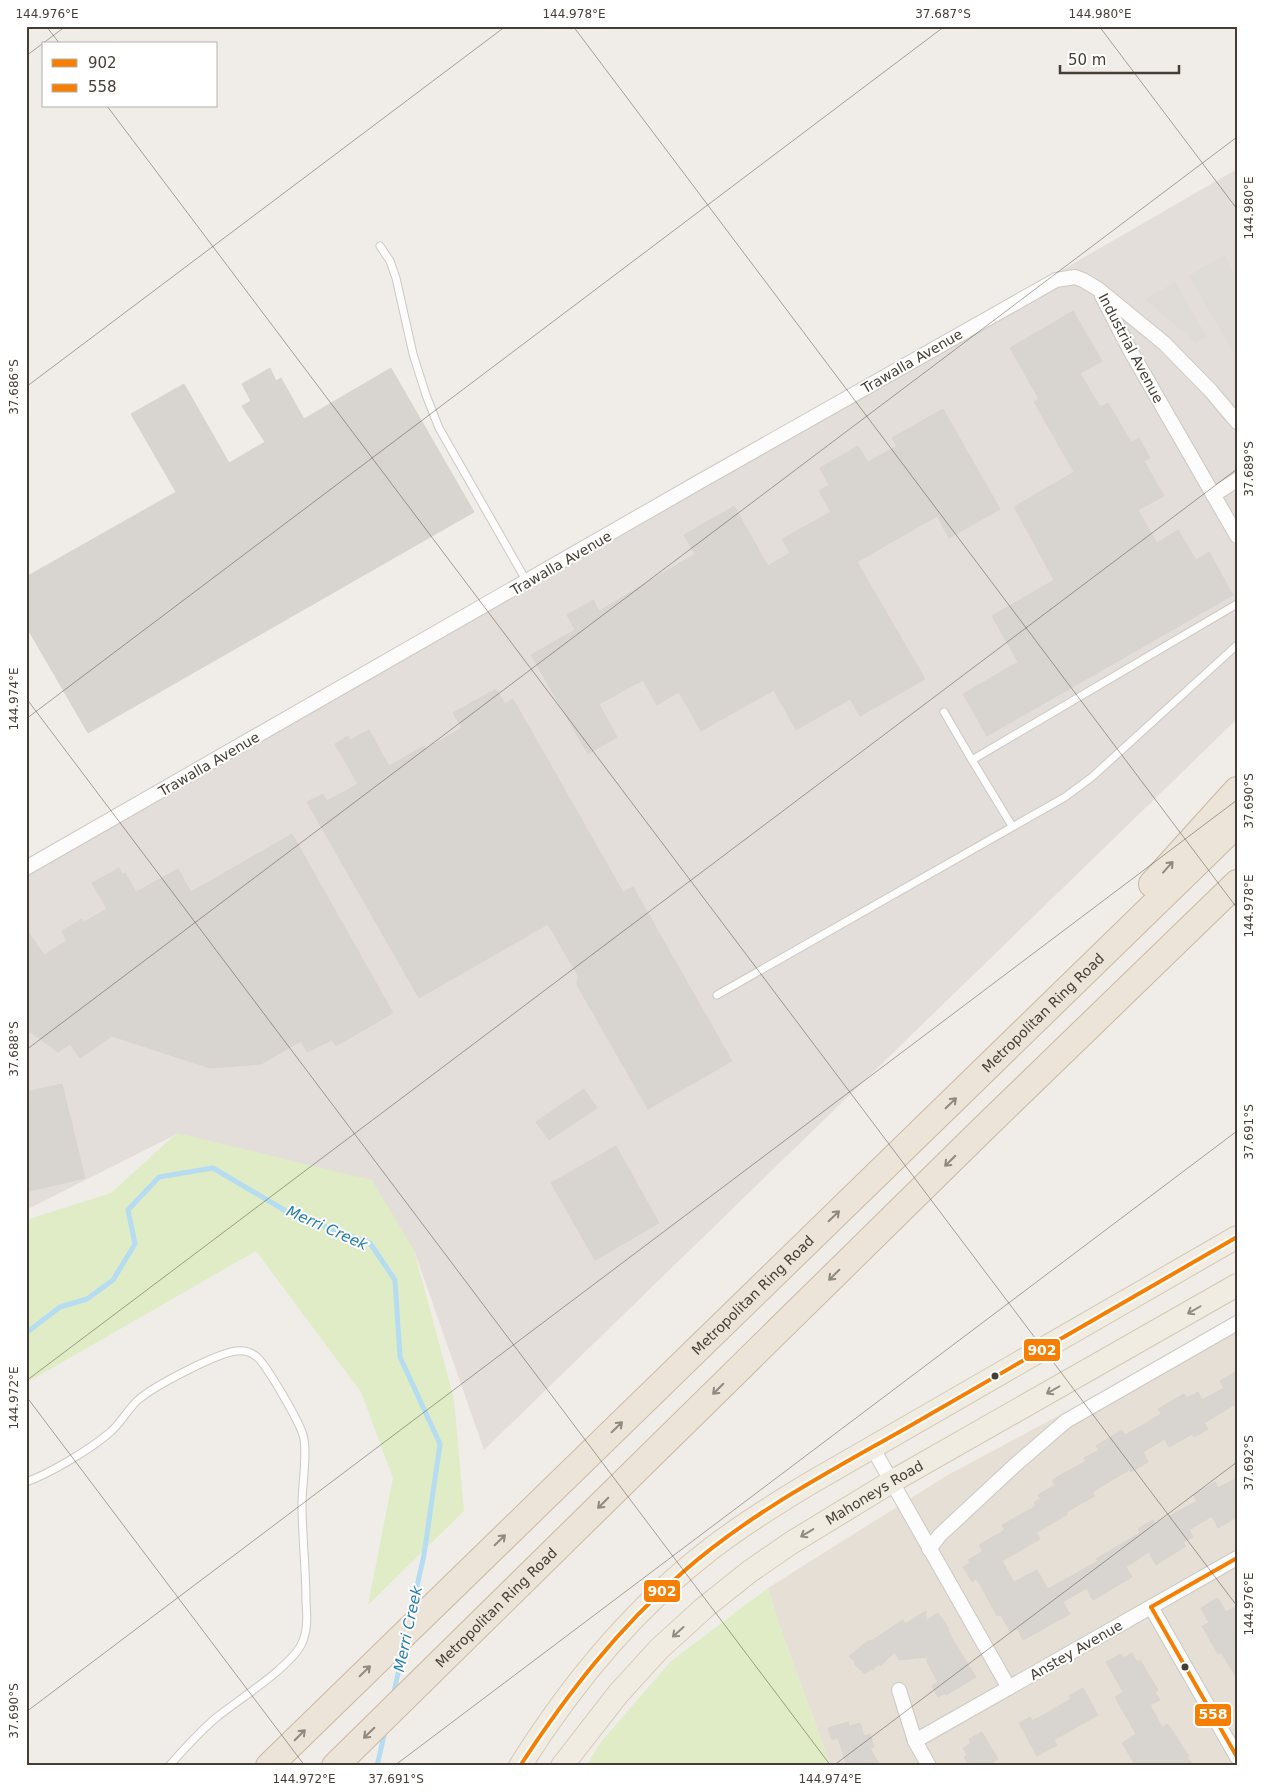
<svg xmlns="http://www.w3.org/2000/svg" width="1263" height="1792" font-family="'DejaVu Sans',sans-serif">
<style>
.residential{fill:#e5dfd5}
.industrial{fill:#e3ded9}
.green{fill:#dfecc6}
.parking{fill:#dfdcd8}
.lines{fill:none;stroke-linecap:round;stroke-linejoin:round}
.stream{stroke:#b5dcf1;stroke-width:5}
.building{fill:#d8d4cf;stroke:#d8d4ce}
.service-casing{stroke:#ccc9c4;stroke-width:9}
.minor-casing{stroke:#ccc9c4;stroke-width:16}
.primary-casing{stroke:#d3c8b4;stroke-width:24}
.motorway-casing{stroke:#cab9a2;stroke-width:28}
.service{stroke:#fdfcfc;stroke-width:7}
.minor{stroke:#fdfcfc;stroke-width:14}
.primary{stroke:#f1ece2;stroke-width:22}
.motorway{stroke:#ece4d8;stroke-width:26}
.bus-1-casing{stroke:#fff;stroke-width:8}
.bus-2-casing{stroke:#fff;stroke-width:8}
.bus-1{stroke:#f67f03;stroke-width:4}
.bus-2{stroke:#f67f03;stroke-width:4}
.oneway{stroke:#91897e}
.oneway2{stroke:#938c82}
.ticks{fill:none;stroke:#463e34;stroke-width:1;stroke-opacity:0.45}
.bus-dot{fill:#463e34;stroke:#fff;stroke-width:2}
.labels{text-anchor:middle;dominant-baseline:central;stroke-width:4;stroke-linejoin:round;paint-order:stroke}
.street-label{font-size:14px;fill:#463e34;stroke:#fff}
.water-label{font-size:15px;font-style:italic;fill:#257cb1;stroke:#fff}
.line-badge{stroke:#fff;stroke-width:2}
.badge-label{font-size:14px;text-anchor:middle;font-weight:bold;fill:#fff}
.neatline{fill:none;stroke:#463e34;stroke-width:2}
.ticks-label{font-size:12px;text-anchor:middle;fill:#463e34}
</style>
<rect width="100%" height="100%" fill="#f0ede8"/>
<polygon class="residential" points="1237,1320 1237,1766 831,1766 780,1627 768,1588 946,1476"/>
<polygon class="industrial" points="1237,169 1237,719 484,1450 414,1250 177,1134 26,1210 26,868"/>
<g class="green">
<polygon points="177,1133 372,1180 414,1250 454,1399 464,1511 368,1605 393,1478 361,1392 256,1251 26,1383 26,1220 111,1193"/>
<polygon points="768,1588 780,1627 831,1766 586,1766 601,1742 671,1661"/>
</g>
<g class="parking">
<polygon points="1224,255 1237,278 1237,298 1235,300 1237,303 1237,359 1189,276"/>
<polygon points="1175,282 1207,337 1196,343 1145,299"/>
</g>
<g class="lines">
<g class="stream">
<polyline points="26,1333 60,1307 87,1299 113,1280 135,1244 128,1210 159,1177 213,1168 291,1214 370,1243 395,1280 400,1357 440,1444 424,1555 411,1613"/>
<polyline points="393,1696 403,1651"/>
<polyline points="377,1766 385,1731"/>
</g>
</g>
<g class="building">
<polygon points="1073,311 1102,361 1080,373 1100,407 1108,403 1131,442 1139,438 1150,458 1144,461 1164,496 1138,510 1157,543 1178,530 1196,560 1209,552 1233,595 987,736 963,694 1018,662 992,616 1054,580 1014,507 1074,472 1034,402 1039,399 1010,348"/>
<polygon points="270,368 276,381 281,378 304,419 391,368 474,512 88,733 26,626 26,577 176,492 131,414 184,384 229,463 265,442 242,406 251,401 242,384"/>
<polygon points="943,409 1000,509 949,538 937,516 857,562 925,679 860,716 850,699 796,730 774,690 701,731 679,692 657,705 643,680 599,704 617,737 588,754 531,655 575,630 567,615 593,600 599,611 695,554 684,535 734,506 768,566 790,553 782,539 831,512 819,491 829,485 820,468 858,446 868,462 897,446 892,438"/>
<polygon points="496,689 505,704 513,699 623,892 633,887 732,1061 648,1109 577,985 578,976 548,924 419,998 307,802 323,794 327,801 358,784 335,744 348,736 350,740 369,730 389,766 424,746 426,749 462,728 453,713"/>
<polygon points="292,834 393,1013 336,1046 332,1040 307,1052 301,1041 261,1064 210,1068 112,1036 80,1058 70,1044 58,1052 26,1029 26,929 44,955 67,941 62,931 82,919 84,922 107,909 92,883 119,868 122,875 125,873 136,892 178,869 191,892"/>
<polygon points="62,1084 85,1178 26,1192 26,1092"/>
<polygon points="584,1089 597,1108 549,1140 536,1122"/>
<polygon points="616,1146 659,1223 595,1260 551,1183"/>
<polygon points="1237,1371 1237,1410 1234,1405 1204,1423 1208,1429 1194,1437 1192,1434 1169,1447 1165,1439 1143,1452 1148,1462 1131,1472 1129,1470 1092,1492 1095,1496 1066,1512 1068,1514 1036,1533 1040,1539 1002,1561 1014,1582 1037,1570 1048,1589 1098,1561 1096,1559 1140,1533 1138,1529 1153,1520 1155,1524 1197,1501 1193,1495 1215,1482 1218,1488 1237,1478 1237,1517 1218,1528 1212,1516 1189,1530 1193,1537 1183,1542 1186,1546 1156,1565 1149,1552 1126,1567 1132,1577 1093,1600 1087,1588 1063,1602 1070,1614 1023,1640 1017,1628 1010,1632 1001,1615 997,1616 977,1579 972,1582 963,1567 970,1563 968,1560 983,1551 979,1545 1005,1530 1002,1525 1036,1506 1034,1502 1040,1499 1038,1495 1055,1485 1052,1480 1086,1461 1084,1458 1099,1450 1096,1446 1122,1430 1125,1435 1148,1422 1161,1414 1158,1409 1184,1394 1187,1398 1198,1392 1202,1400 1224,1388 1220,1381"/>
<polygon points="1218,1598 1226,1612 1237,1606 1237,1678 1221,1652 1218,1654 1202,1626 1209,1623 1201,1608"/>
<polygon points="926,1611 926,1621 938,1613 949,1629 948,1630 950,1635 976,1677 946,1695 945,1693 938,1697 932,1686 938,1682 927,1662 927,1657 899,1660 895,1652 880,1666 879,1664 873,1670 871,1669 865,1674 854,1664 856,1663 849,1656 863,1645 870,1640 871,1641 903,1620 905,1624"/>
<polygon points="1132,1653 1137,1662 1140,1660 1158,1690 1155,1692 1160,1700 1150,1705 1162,1727 1168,1724 1189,1756 1187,1757 1194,1766 1136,1766 1122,1743 1136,1734 1115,1697 1123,1692 1106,1662 1121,1654 1123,1658"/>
<polygon points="1083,1688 1098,1715 1054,1740 1057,1745 1037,1756 1019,1723 1030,1717 1032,1721 1045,1714 1071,1699 1069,1696"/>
<polygon points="848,1722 849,1726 860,1723 864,1736 870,1734 874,1747 870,1748 880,1766 847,1766 838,1738 832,1740 828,1728"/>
<polygon points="982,1732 998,1759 987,1766 969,1766 964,1757 967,1755 963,1748 971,1743 969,1739"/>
</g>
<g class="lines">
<g class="service-casing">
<g id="service">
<polyline points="380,246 390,261 396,278 413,354 426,395 439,428 527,582"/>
<polyline points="944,712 972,760"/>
<polyline points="1012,826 972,760 1237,604"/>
<polyline points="717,995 1065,797 1092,777 1237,645"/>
<path d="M26,1482C49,1474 89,1450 108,1434C120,1425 127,1410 138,1400C154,1386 215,1354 236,1351C243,1350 251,1352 257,1357C267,1366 299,1421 303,1435C308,1450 302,1486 302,1503C302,1536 306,1569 306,1602C307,1615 308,1630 302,1643C292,1666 238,1700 217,1717C200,1731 184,1749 169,1766"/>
</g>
</g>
<g class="minor-casing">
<g id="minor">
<polyline points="1102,296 1130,350 1237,536"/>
<polyline points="1213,495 1237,480"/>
<polyline points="26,868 706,478 1056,280 1075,277 1083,280 1098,289 1164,343 1211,391 1237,422"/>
<polyline points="872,1447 1009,1688"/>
<polyline points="929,1549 940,1535 1014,1466 1066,1421 1237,1323"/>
<polyline points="1151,1607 1237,1757"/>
<polyline points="899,1690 915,1741 929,1766"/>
<polyline points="915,1741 1237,1558"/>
</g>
</g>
<g class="primary-casing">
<g id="primary">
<path d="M520,1766C572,1683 634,1608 712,1548C742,1525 774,1505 807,1485L1237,1237"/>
<path id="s1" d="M562,1766L618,1694L659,1649L704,1608L749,1572L791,1543L891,1482L1237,1285"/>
</g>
</g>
<g class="motorway-casing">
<g id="motorway">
<polyline points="1152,884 1237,790"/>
<path id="s2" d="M269,1766L1237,824"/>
<path id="s3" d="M335,1766L985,1127L1237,883"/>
</g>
</g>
<use href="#service" class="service"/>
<use href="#minor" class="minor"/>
<use href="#primary" class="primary"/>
<use href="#motorway" class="motorway"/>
<g class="bus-1-casing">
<path id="bus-1" d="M520,1766C567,1694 618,1628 683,1572C752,1511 835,1469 915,1423C1022,1361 1129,1299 1237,1237"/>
</g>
<g class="bus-2-casing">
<g id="bus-2">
<polyline points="1151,1607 1237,1757"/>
<polyline points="1151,1607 1237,1558"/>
</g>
</g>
<use href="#bus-1" class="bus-1"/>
<use href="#bus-2" class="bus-2"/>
</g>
<defs><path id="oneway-shaft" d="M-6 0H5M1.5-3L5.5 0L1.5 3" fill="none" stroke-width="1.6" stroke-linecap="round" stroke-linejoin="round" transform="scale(1.25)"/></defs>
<g class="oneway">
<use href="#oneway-shaft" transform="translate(1168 867) rotate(-48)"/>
<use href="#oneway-shaft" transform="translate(951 1103) rotate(-44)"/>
<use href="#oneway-shaft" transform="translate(950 1161) rotate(135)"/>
<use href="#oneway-shaft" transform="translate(834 1216) rotate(-44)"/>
<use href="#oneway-shaft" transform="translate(834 1275) rotate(135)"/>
<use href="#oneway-shaft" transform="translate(718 1389) rotate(135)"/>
<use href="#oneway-shaft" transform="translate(617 1427) rotate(-44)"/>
<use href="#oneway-shaft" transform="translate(603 1503) rotate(135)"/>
<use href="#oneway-shaft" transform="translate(500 1540) rotate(-44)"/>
<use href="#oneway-shaft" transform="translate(365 1671) rotate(-44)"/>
<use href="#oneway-shaft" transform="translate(369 1733) rotate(136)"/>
<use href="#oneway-shaft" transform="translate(300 1735) rotate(-45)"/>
</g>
<g class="oneway2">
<use href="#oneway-shaft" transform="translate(1194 1310) rotate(150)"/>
<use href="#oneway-shaft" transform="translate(1053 1390) rotate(150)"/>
<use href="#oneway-shaft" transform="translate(807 1533) rotate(149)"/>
<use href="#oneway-shaft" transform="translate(678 1632) rotate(138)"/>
</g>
<path class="ticks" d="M46,26L60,44M573,26L1237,908M1099,26L1237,209M26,56L66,26M107,106L1237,1606M26,387L506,26M26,698L831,1766M26,719L945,26M26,1050L1237,137M26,1381L1237,469M26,1396L305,1766M26,1712L1237,800M394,1766L1237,1131M833,1766L1237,1462"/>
<g class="bus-dot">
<circle cx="995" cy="1376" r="4.5"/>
<circle cx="1185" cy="1667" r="4.5"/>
</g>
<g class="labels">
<g class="street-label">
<text transform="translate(1131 348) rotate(62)">Industrial Avenue</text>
<text transform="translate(912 361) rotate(-30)">Trawalla Avenue</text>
<text transform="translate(561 563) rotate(-30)">Trawalla Avenue</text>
<text transform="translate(209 764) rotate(-30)">Trawalla Avenue</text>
<text stroke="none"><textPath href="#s2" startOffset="1080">Metropolitan Ring Road</textPath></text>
<text stroke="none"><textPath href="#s2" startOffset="675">Metropolitan Ring Road</textPath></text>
<text stroke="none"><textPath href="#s1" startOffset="419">Mahoneys Road</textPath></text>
<text stroke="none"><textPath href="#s3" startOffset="226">Metropolitan Ring Road</textPath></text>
<text transform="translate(1076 1650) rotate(-30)">Anstey Avenue</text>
</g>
<g class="water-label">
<text transform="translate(327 1228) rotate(24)">Merri Creek</text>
<text transform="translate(408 1629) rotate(-78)">Merri Creek</text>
</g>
</g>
<g class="line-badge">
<rect x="1023" y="1338" width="38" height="24" rx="5" fill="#f67f03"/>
<rect x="643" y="1579" width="38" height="24" rx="5" fill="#f67f03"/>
<rect x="1194" y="1703" width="38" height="24" rx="5" fill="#f67f03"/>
</g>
<g class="badge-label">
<text x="1042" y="1355">902</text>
<text x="662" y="1596">902</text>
<text x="1213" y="1719">558</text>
</g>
<rect width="1263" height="1792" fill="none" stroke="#ffffff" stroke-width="55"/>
<rect x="42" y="42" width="175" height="65" fill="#ffffff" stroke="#b5b2ae"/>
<rect x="52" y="59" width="25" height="8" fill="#f67f03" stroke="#b5b2ae"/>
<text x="88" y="68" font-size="15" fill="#463e34">902</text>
<rect x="52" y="84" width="25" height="8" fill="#f67f03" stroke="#b5b2ae"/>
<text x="88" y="92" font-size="15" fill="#463e34">558</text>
<path d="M1060 65v8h119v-8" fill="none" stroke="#463e34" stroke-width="2.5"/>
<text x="1068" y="65" font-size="15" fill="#463e34" stroke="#ffffff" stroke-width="4" paint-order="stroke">50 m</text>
<rect x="28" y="28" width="1208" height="1736" class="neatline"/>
<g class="ticks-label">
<text x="47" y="18">144.976°E</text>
<text x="574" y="18">144.978°E</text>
<text x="943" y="18">37.687°S</text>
<text x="1100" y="18">144.980°E</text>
<text transform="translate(1249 208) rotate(-90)" y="4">144.980°E</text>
<text transform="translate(14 387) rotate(-90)" y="4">37.686°S</text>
<text transform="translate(1249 469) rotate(-90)" y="4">37.689°S</text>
<text transform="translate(14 699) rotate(-90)" y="4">144.974°E</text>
<text transform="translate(1249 801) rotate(-90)" y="4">37.690°S</text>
<text transform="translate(1249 906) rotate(-90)" y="4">144.978°E</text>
<text transform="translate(14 1049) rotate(-90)" y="4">37.688°S</text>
<text transform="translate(1249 1132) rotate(-90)" y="4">37.691°S</text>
<text transform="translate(14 1398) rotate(-90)" y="4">144.972°E</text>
<text transform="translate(1249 1463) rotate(-90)" y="4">37.692°S</text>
<text transform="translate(1249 1604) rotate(-90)" y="4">144.976°E</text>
<text transform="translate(14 1711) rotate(-90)" y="4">37.690°S</text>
<text x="304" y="1783">144.972°E</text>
<text x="396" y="1783">37.691°S</text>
<text x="830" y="1783">144.974°E</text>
</g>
</svg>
